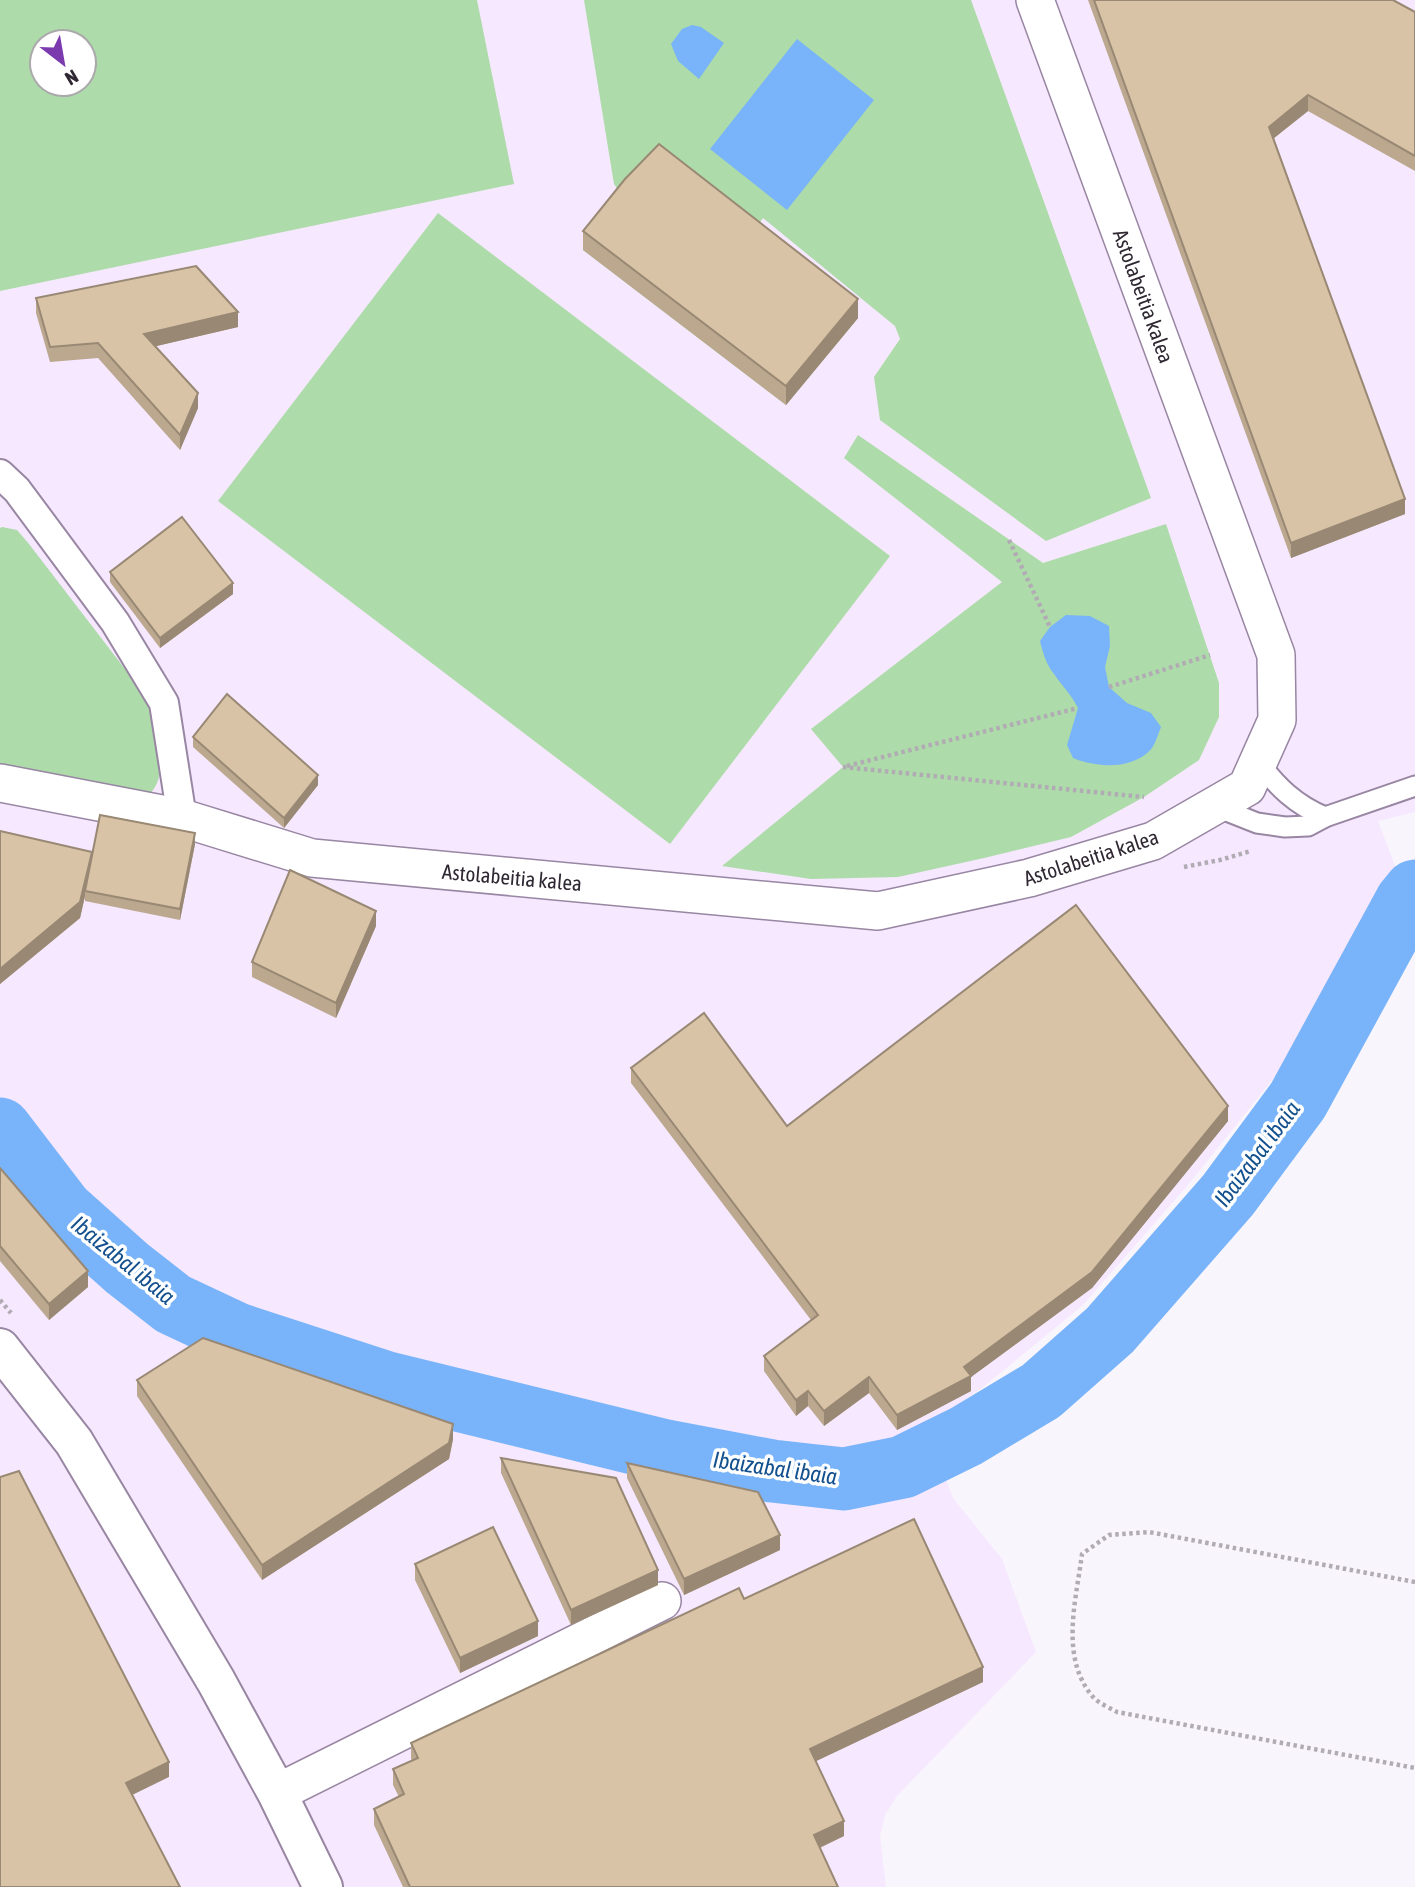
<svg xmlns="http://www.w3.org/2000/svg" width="1415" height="1887" font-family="'Asap Condensed',sans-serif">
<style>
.built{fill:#f6e8fe;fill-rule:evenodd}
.green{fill:#addba9;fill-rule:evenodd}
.water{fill:#79b4fa}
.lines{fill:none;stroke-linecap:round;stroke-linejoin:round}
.river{stroke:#79b4fa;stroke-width:63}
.service-casing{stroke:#9886a3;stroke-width:23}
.pedestrian-casing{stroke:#9886a3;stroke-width:32}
.minor-casing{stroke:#9886a3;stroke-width:40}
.tertiary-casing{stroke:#9886a3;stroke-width:42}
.path{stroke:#b1acb4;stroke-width:4.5;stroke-dasharray:3.5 3.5;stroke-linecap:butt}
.service{stroke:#fff;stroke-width:19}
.pedestrian{stroke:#fff;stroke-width:28}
.minor{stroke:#fff;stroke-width:37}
.tertiary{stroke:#fff;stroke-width:38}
.wall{fill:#bba88f}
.shaded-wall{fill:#988874}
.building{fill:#d9c3a6;stroke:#988874;stroke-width:2}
.labels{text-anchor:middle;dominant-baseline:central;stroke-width:7;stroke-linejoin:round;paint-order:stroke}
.street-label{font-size:21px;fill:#2f2833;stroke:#fff}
.water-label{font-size:23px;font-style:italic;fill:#13508e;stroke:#fff}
</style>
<rect width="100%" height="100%" fill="#f9f5fc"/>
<path class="built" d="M0,0H1415V812L1378,821L1400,879L1344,980L1297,1049L1188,1185L1083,1305L982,1388L927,1425L953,1498L1002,1559L1036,1652L897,1796L885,1815L880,1836L886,1887H0ZM42,42H84V84H42Z"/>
<g class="green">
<path d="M0,0H477L514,184L0,291ZM42,42H84V84H42Z"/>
<polygon points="584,0 971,0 1151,498 1046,541 880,420 874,377 900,339 895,326 763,218 751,235 858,318 786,405 583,250 625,199 614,184"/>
<polygon points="438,213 890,556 670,844 218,501"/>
<polygon points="858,435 1043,563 1166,524 1219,683 1219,717 1199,760 1144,797 1071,837 984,858 898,877 811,879 722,866 843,767 811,729 1002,582 844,458"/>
<path d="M2,527L17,530L29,544L148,699C159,720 169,769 153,790C150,795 144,798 140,801L0,776V528Z"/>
</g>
<g class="water">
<polygon points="692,25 701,27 724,43 699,79 678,61 671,44 682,29"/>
<polygon points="797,39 874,100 787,210 710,149"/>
<path d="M1066,615L1090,616L1109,626L1110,646L1105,667L1109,687L1127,703L1151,713L1161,727C1158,734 1156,742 1152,748C1134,770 1097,768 1073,758L1067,745L1078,708C1071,694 1062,686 1054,674C1046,664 1043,653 1040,641L1050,627Z"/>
</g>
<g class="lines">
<polyline class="river" points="0,1129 62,1210 127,1268 173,1304 237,1334 384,1382 666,1451 772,1471 844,1479 903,1467 966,1436 1041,1391 1110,1330 1228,1195 1298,1100 1406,902 1415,891"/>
<g class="service-casing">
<g id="service">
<path d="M1258,761C1277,787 1296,805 1325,817"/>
<polyline points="1214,806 1257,823 1285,827 1308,826 1325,817 1415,786"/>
</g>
</g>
<g class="pedestrian-casing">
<polyline id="pedestrian" points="0,474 17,490 115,622 164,703 182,818"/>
</g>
<g class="minor-casing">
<g id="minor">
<polyline points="0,783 182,818 312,858 878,911 1029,878 1153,841 1247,787 1277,720 1276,655 1035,0"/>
<polyline points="277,1793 662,1601"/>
</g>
</g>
<g class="tertiary-casing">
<polyline id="tertiary" points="0,1348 74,1442 216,1681 277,1793 323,1887"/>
</g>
<g class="path">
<polyline points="1009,540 1050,627"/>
<polyline points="1109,687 1210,655"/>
<polyline points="847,766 1078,708"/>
<polyline points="843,767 1144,797"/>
<polyline points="1184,867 1220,860 1251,851"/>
<polyline points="0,1300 11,1313"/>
<path d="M1415,1582L1149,1532L1109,1535L1082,1554C1076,1601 1059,1659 1094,1698C1100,1704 1110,1708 1117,1712L1415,1768"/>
</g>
<use href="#service" class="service"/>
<use href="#pedestrian" class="pedestrian"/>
<use href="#minor" class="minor"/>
<use href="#tertiary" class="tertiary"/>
</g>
<g class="wall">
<polygon points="1088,0 1393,0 1415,12 1415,171 1308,111 1274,138 1405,514 1291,558"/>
<polygon points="583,231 858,318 786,405 583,250"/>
<polygon points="36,298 238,327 156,346 198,408 180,450 98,358 50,362 36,313"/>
<polygon points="110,572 233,594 160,648 110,582"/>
<polygon points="193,737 318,785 284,828 193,747"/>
<polygon points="0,831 92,857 195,844 180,920 85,901 85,896 80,918 0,984"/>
<polygon points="376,926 336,1018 252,977 252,962"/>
<polygon points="631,1068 787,1126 1228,1121 1092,1288 971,1377 971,1391 897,1430 869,1393 824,1426 808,1406 796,1416 764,1371 764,1356 811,1320 631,1083"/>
<polygon points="0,1168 88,1287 49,1320 0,1261"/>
<polygon points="137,1380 453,1439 449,1459 262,1580 137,1396"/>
<polygon points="501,1458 658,1585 571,1625 501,1473"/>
<polygon points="627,1463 780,1550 684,1595 627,1478"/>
<polygon points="415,1564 538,1636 460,1673 415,1580"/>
<polygon points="744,1599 983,1682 816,1761 844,1836 820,1848 838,1887 403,1887 374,1825 374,1809 399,1797 393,1785 393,1769 412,1761 411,1758 411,1743"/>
</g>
<g class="shaded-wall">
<polygon points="1308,95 1308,111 1269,142 1269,127"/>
<polygon points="858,299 858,318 786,405 786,386"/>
<polygon points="238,312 238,327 144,349 144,334"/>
<polygon points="198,393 198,408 180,450 180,435"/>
<polygon points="1405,499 1405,514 1291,558 1291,543"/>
<polygon points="233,583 233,594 160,648 160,638"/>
<polygon points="318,775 318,785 284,828 284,818"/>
<polygon points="195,833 195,844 180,920 180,909"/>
<polygon points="92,852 92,867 85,891 85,896 80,918 0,984 0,969"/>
<polygon points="376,911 376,926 336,1018 336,1003"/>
<polygon points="1228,1106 1228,1121 1092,1288 971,1377 971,1391 897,1430 897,1415"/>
<polygon points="88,1271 88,1287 49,1320 49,1304"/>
<polygon points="869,1377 869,1393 824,1426 824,1411"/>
<polygon points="808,1391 808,1406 796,1416 796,1400"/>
<polygon points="453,1424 453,1439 449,1459 262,1580 262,1565"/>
<polygon points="780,1535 780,1550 684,1595 684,1579"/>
<polygon points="658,1570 658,1585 571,1625 571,1610"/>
<polygon points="538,1621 538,1636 460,1673 460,1658"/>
<polygon points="983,1667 983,1682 810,1764 810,1749"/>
<polygon points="169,1762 169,1777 126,1798 126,1783"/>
<polygon points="844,1821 844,1836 814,1850 814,1835"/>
</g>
<g class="building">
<polygon points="1094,0 1393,0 1415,12 1415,156 1308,95 1269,127 1405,499 1291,543"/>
<polygon points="659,144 858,299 786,386 583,231 625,179"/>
<polygon points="196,266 238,312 144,334 198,393 180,435 98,343 50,347 36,298"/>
<polygon points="182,517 233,583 160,638 110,572"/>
<polygon points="227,694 318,775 284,818 193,737"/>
<polygon points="100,815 195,833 180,909 85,891"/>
<polygon points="0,831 92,852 80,902 0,969"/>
<polygon points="290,870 376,911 336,1003 252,962"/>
<polygon points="1076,905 1228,1106 1092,1272 964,1367 971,1376 897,1415 869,1377 824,1411 808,1391 796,1400 764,1356 818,1315 631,1068 704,1013 787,1126"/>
<polygon points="0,1168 88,1271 49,1304 0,1246"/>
<polygon points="203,1338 453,1424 449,1443 262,1565 137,1380"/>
<polygon points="501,1458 616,1478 658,1570 571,1610"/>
<polygon points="627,1463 758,1492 780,1535 684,1579"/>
<polygon points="19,1471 169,1762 126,1783 180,1887 0,1887 0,1477"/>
<polygon points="914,1519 983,1667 810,1749 844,1821 814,1835 838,1887 410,1887 374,1809 404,1794 393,1769 418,1758 411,1743 739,1588 744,1599"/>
<polygon points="493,1527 538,1621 460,1658 415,1564"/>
</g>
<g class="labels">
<g class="street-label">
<text transform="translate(1144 296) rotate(70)">Astolabeitia kalea</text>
<text transform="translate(1091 857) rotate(-18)">Astolabeitia kalea</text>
<text transform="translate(512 877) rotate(5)">Astolabeitia kalea</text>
</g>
<g class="water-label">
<text transform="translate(1257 1154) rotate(-53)">Ibaizabal ibaia</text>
<text transform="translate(123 1260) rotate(39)">Ibaizabal ibaia</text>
<text transform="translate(775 1468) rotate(8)">Ibaizabal ibaia</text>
</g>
</g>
<g transform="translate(63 63) rotate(149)"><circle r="33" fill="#ffffff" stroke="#aca9ad" stroke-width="2"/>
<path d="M0-5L12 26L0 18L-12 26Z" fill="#7b3aae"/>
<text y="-10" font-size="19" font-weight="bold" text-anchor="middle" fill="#2f2833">N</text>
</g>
</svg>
